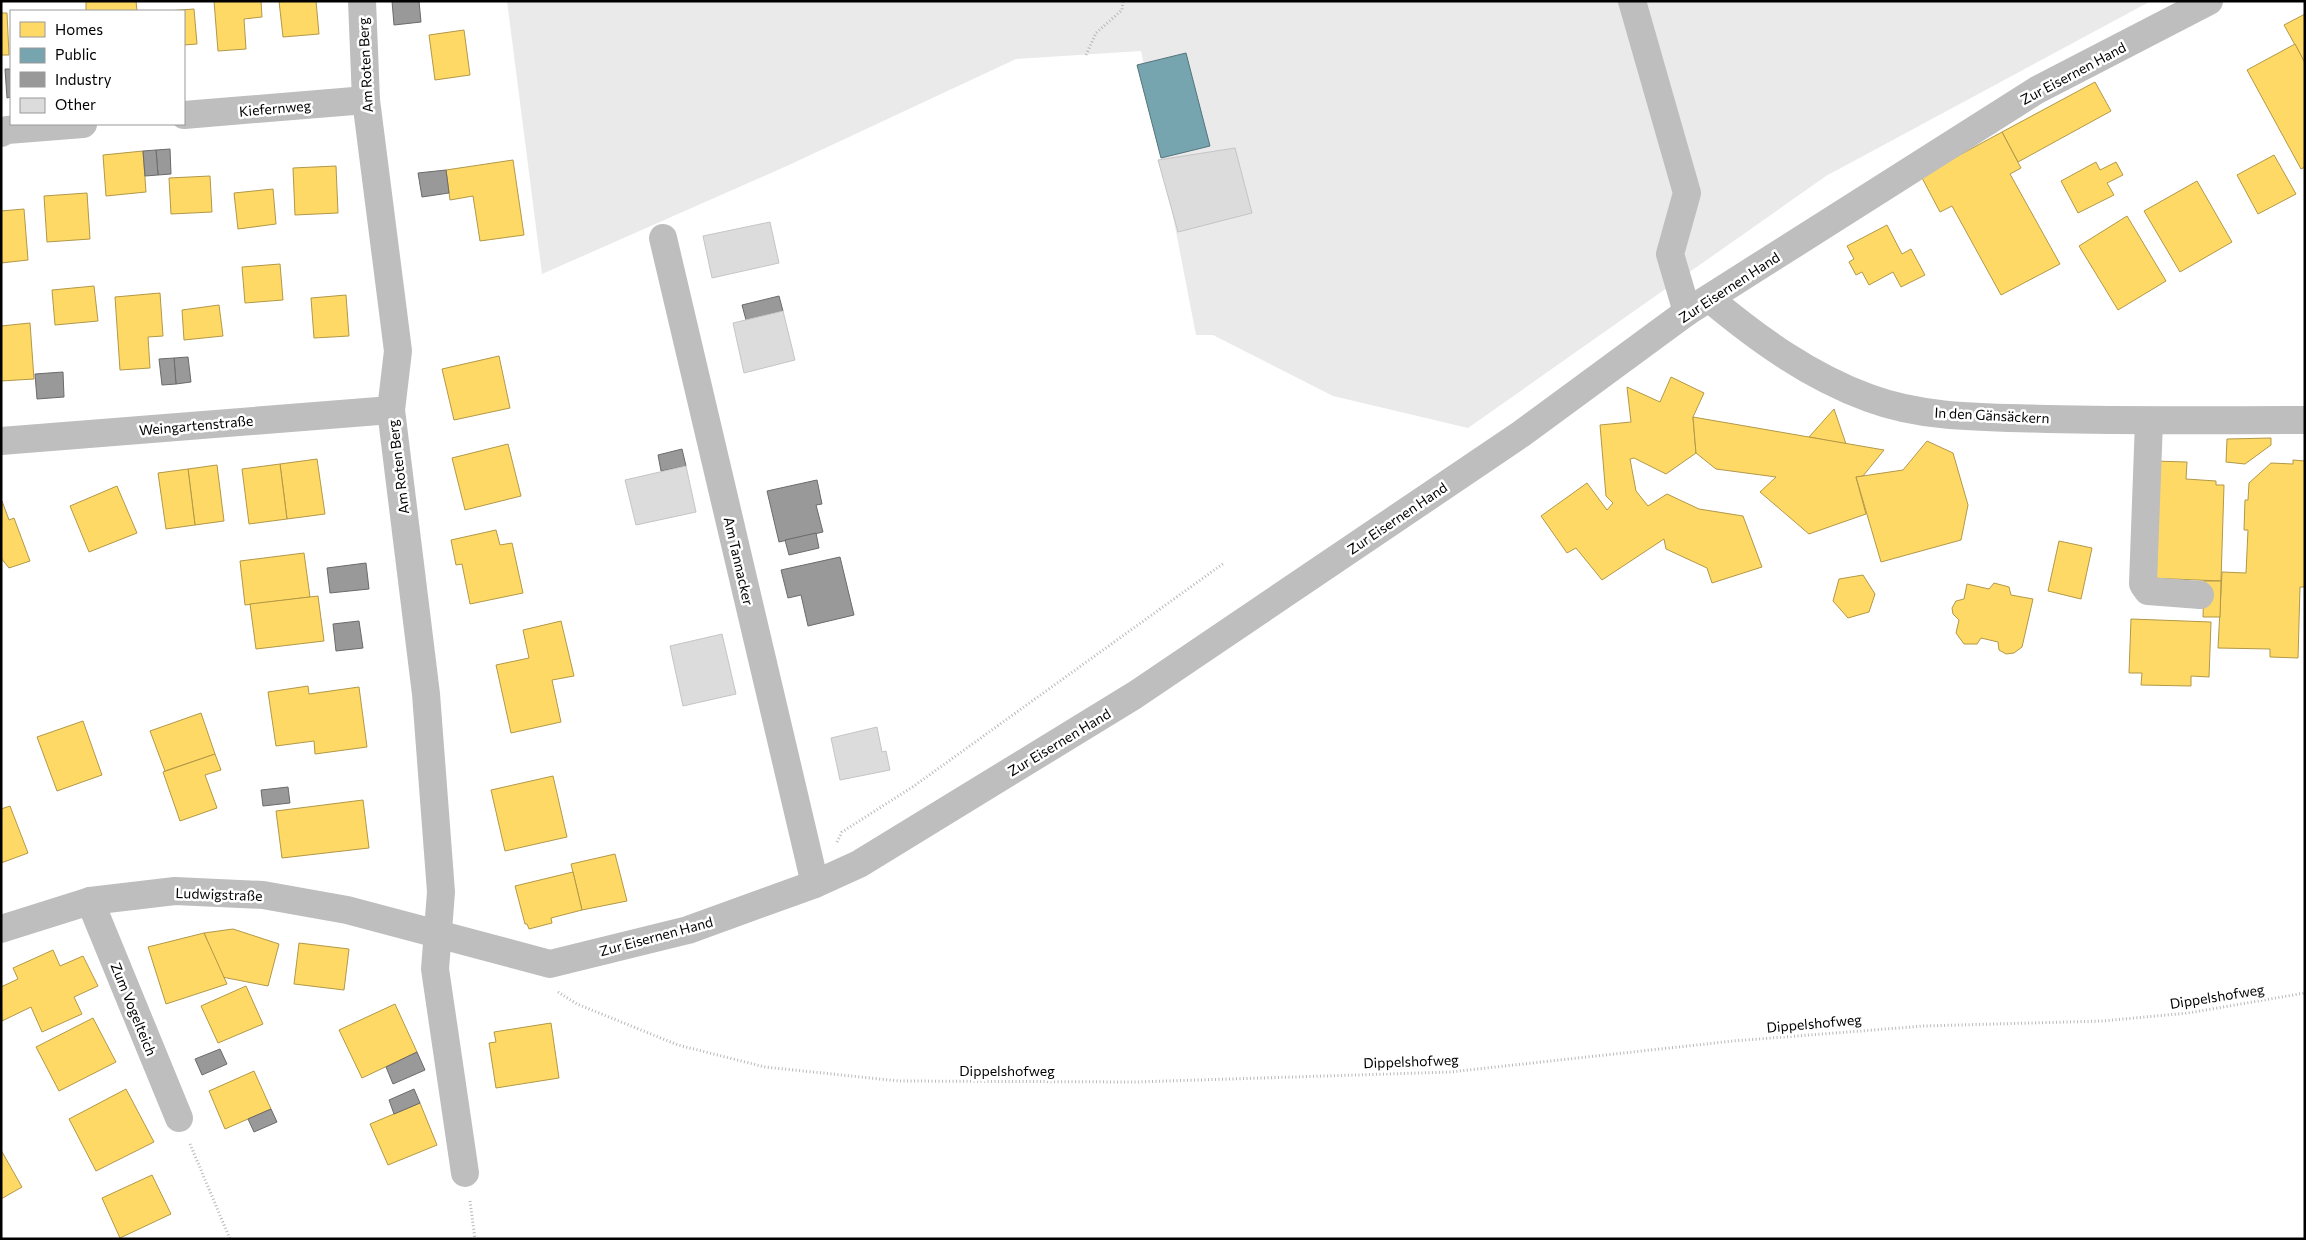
<svg xmlns="http://www.w3.org/2000/svg" width="2306" height="1240" font-family="Commissioner,sans-serif">
<style>
.green{fill:#eaeaea}
.homes{fill:#ffd966;stroke:#b29847}
.public{fill:#76a5af;stroke:#53747a}
.industry{fill:#999;stroke:#6b6b6b}
.building{fill:#dcdcdc;stroke:#c5c5c5}
.lines{fill:none;stroke-linecap:round;stroke-linejoin:round}
.path{stroke:#b8b8b8;stroke-width:3;stroke-dasharray:1 2.5;stroke-linecap:butt}
.minor{stroke:#bebebe;stroke-width:28}
.labels{text-anchor:middle;dominant-baseline:central;stroke-width:5;stroke-linejoin:round;paint-order:stroke}
.street-label{font-size:14px;fill:#000;stroke:#fff}
</style>
<rect width="100%" height="100%" fill="#fff"/>
<polygon class="green" points="507,1 2151,1 1826,176 1468,428 1333,396 1213,335 1196,335 1141,51 1016,59 789,165 542,274"/>
<g class="homes">
<polygon points="86,1 136,1 137,11 86,11"/>
<polygon points="214,1 261,1 262,17 244,19 246,49 218,51"/>
<polygon points="279,1 316,1 319,34 283,37"/>
<polygon points="194,9 197,44 184,45 184,11 167,11"/>
<polygon points="1,13 7,13 9,55 1,55"/>
<polygon points="2305,14 2305,63 2284,25"/>
<polygon points="464,30 470,75 435,80 429,35"/>
<polygon points="2295,44 2305,63 2305,167 2301,169 2247,70"/>
<polygon points="2095,82 2111,111 2018,162 2002,132"/>
<polygon points="2002,132 2021,168 2010,174 2060,264 2001,295 1952,206 1940,212 1921,176"/>
<polygon points="143,151 146,192 106,196 103,155"/>
<polygon points="2274,155 2296,194 2258,214 2237,175"/>
<polygon points="513,160 524,235 480,241 473,196 450,200 446,170"/>
<polygon points="2096,162 2100,170 2116,162 2123,175 2107,183 2114,195 2078,213 2061,181"/>
<polygon points="336,166 338,213 295,215 293,168"/>
<polygon points="210,176 212,212 171,214 169,178"/>
<polygon points="2197,181 2232,242 2180,272 2144,211"/>
<polygon points="273,189 276,224 238,229 234,193"/>
<polygon points="87,193 90,239 47,242 44,196"/>
<polygon points="24,209 28,260 1,263 1,211"/>
<polygon points="2127,216 2166,281 2118,310 2079,246"/>
<polygon points="1887,225 1902,254 1911,249 1925,275 1901,287 1893,272 1869,285 1862,272 1856,275 1849,262 1854,259 1847,246"/>
<polygon points="280,264 283,300 245,303 242,267"/>
<polygon points="94,286 98,321 55,325 52,290"/>
<polygon points="160,293 163,336 148,337 150,368 120,370 115,297"/>
<polygon points="346,295 349,336 314,338 311,298"/>
<polygon points="219,305 223,336 184,340 182,310"/>
<polygon points="30,323 34,379 1,381 1,326"/>
<polygon points="499,356 510,408 454,420 442,369"/>
<polygon points="1671,377 1704,393 1693,417 1696,453 1666,474 1634,458 1630,459 1636,491 1648,506 1667,494 1699,509 1743,516 1762,567 1712,583 1707,568 1666,549 1664,539 1602,580 1576,548 1567,553 1541,516 1587,483 1607,510 1613,503 1606,496 1600,425 1631,422 1627,387 1660,402"/>
<polygon points="1834,409 1846,444 1809,437"/>
<polygon points="1693,417 1884,450 1863,476 1856,477 1866,514 1809,534 1760,492 1776,477 1716,469 1696,453"/>
<polygon points="2271,438 2271,445 2245,464 2226,462 2227,439"/>
<polygon points="1927,441 1953,453 1968,505 1961,540 1881,562 1856,477 1903,470"/>
<polygon points="508,444 521,496 465,510 452,458"/>
<polygon points="317,459 325,514 287,519 280,464"/>
<polygon points="2293,460 2305,461 2305,587 2300,587 2298,658 2270,657 2270,649 2218,648 2222,572 2246,573 2248,530 2244,530 2245,500 2248,500 2249,483 2271,463 2293,464"/>
<polygon points="2153,461 2187,462 2186,479 2216,481 2216,485 2224,485 2221,581 2149,578"/>
<polygon points="280,464 287,519 249,524 242,469"/>
<polygon points="217,465 224,521 195,525 188,469"/>
<polygon points="188,469 195,525 166,529 158,473"/>
<polygon points="117,486 137,533 89,552 70,506"/>
<polygon points="2,501 9,520 14,518 30,561 9,568 1,558"/>
<polygon points="496,530 500,545 512,543 523,593 470,604 462,564 456,565 451,540"/>
<polygon points="2059,541 2092,548 2081,599 2048,591"/>
<polygon points="304,553 310,597 245,605 240,561"/>
<polygon points="1863,575 1875,594 1869,612 1848,618 1833,601 1839,579"/>
<polygon points="2204,581 2221,581 2220,617 2203,617"/>
<polygon points="1994,583 2009,587 2011,595 2033,599 2022,647 2014,653 2006,654 1999,650 1998,642 1981,638 1977,644 1964,644 1956,633 1959,620 1953,614 1952,608 1956,601 1964,599 1967,584 1989,589"/>
<polygon points="318,596 324,641 256,649 250,604"/>
<polygon points="2131,619 2211,622 2209,677 2191,676 2191,686 2141,685 2142,673 2129,673"/>
<polygon points="561,621 574,676 552,680 561,722 511,733 496,665 529,658 523,630"/>
<polygon points="308,686 309,694 359,687 367,747 315,754 314,741 276,746 268,692"/>
<polygon points="201,713 215,754 165,771 150,731"/>
<polygon points="83,721 102,775 57,791 37,737"/>
<polygon points="215,754 221,770 205,775 217,808 180,821 163,772"/>
<polygon points="553,776 567,837 505,851 491,790"/>
<polygon points="363,800 369,848 282,858 276,811"/>
<polygon points="10,806 28,853 1,863 1,809"/>
<polygon points="615,854 627,901 582,910 571,864"/>
<polygon points="573,872 582,910 551,918 552,923 529,929 527,924 525,924 515,886"/>
<polygon points="233,929 279,944 268,986 222,977 204,933"/>
<polygon points="204,933 227,984 166,1004 148,947"/>
<polygon points="299,943 349,949 344,990 294,984"/>
<polygon points="53,950 60,966 83,956 98,986 74,997 82,1014 42,1032 31,1007 2,1021 1,987 18,979 13,968"/>
<polygon points="246,986 263,1024 218,1043 201,1006"/>
<polygon points="395,1004 417,1052 362,1078 339,1030"/>
<polygon points="93,1018 116,1062 59,1091 36,1047"/>
<polygon points="551,1023 559,1078 496,1088 489,1043 496,1042 494,1032"/>
<polygon points="254,1071 271,1109 225,1129 209,1091"/>
<polygon points="126,1089 154,1142 96,1171 69,1119"/>
<polygon points="420,1103 437,1145 388,1165 370,1124"/>
<polygon points="1,1150 22,1187 1,1199"/>
<polygon points="152,1175 171,1214 120,1238 102,1198"/>
</g>
<polygon class="public" points="1186,53 1210,146 1161,158 1137,65"/>
<g class="industry">
<polygon points="392,1 419,1 421,22 394,25"/>
<polygon points="5,69 11,69 11,97 7,98"/>
<polygon points="170,149 171,174 158,175 156,150"/>
<polygon points="156,150 158,175 145,176 143,151"/>
<polygon points="446,170 449,193 422,197 418,173"/>
<polygon points="779,296 783,311 746,320 742,305"/>
<polygon points="188,357 191,382 176,384 174,358"/>
<polygon points="174,358 176,384 162,385 159,359"/>
<polygon points="63,372 64,397 37,399 35,374"/>
<polygon points="682,449 686,466 661,471 658,455"/>
<polygon points="817,480 822,504 816,505 823,532 779,542 767,491"/>
<polygon points="816,533 819,548 789,555 785,540"/>
<polygon points="840,557 854,615 808,626 801,595 788,598 781,570"/>
<polygon points="366,563 369,589 330,593 327,568"/>
<polygon points="359,621 363,648 336,651 333,624"/>
<polygon points="288,787 290,803 263,806 261,790"/>
<polygon points="220,1049 227,1064 202,1075 195,1059"/>
<polygon points="417,1052 425,1070 393,1084 386,1067"/>
<polygon points="414,1089 420,1103 394,1114 389,1100"/>
<polygon points="271,1109 277,1122 254,1132 248,1119"/>
</g>
<g class="building">
<polygon points="1235,148 1252,213 1178,232 1158,160"/>
<polygon points="770,222 779,263 712,278 703,236"/>
<polygon points="783,311 795,360 744,373 733,323"/>
<polygon points="686,466 696,512 636,525 625,480"/>
<polygon points="722,634 736,694 683,706 670,646"/>
<polygon points="877,727 882,752 886,751 890,770 840,780 831,738"/>
</g>
<g class="lines">
<g class="path">
<polyline points="1086,55 1096,33 1122,10 1123,1"/>
<polyline points="837,842 842,832 914,786 1224,563"/>
<polyline points="558,992 577,1004 678,1045 765,1067 899,1081 1136,1082 1450,1072 1733,1041 1924,1026 2102,1021 2188,1013 2305,993"/>
<polyline points="190,1144 230,1239"/>
<polyline points="470,1201 475,1239"/>
</g>
<g class="minor">
<polyline points="362,1 366,100 398,351 391,410 426,694 441,892 435,969 465,1173"/>
<polyline points="1632,1 1687,193 1670,254 1687,312"/>
<polyline points="184,115 366,100"/>
<polyline points="1,133 7,130 83,124"/>
<polyline points="663,238 815,884"/>
<path d="M1710,299C1758,339 1809,376 1869,398C1925,419 1989,417 2048,419C2134,421 2219,420 2305,420"/>
<polyline points="2149,421 2143,584 2148,591 2200,595"/>
<polyline points="1,441 391,410"/>
<polyline points="90,901 179,1118"/>
<polyline points="1,929 90,901 175,891 263,895 347,910 550,964 688,930 815,884 859,864 1135,695 1521,434 1687,312 2037,90 2209,1"/>
</g>
</g>
<g class="labels">
<g class="street-label">
<text transform="translate(365 65) rotate(-93)">Am Roten Berg</text>
<text transform="translate(2073 73) rotate(-28)">Zur Eisernen Hand</text>
<text transform="translate(275 108) rotate(-5)">Kiefernweg</text>
<text transform="translate(1729 287) rotate(-33)">Zur Eisernen Hand</text>
<text transform="translate(1992 415) rotate(3)">In den Gänsäckern</text>
<text transform="translate(196 425) rotate(-5)">Weingartenstraße</text>
<text transform="translate(398 467) rotate(-97)">Am Roten Berg</text>
<text transform="translate(1397 518) rotate(-34)">Zur Eisernen Hand</text>
<text transform="translate(739 561) rotate(77)">Am Tannacker</text>
<text transform="translate(1059 742) rotate(-31)">Zur Eisernen Hand</text>
<text transform="translate(219 894) rotate(2)">Ludwigstraße</text>
<text transform="translate(656 936) rotate(-15)">Zur Eisernen Hand</text>
<text transform="translate(2217 996) rotate(-9)">Dippelshofweg</text>
<text transform="translate(134 1009) rotate(68)">Zum Vogelteich</text>
<text transform="translate(1814 1023) rotate(-5)">Dippelshofweg</text>
<text transform="translate(1411 1061) rotate(-2)">Dippelshofweg</text>
<text x="1007" y="1070">Dippelshofweg</text>
</g>
</g>
<rect width="2306" height="1240" fill="none" stroke="#000000" stroke-width="5"/>
<rect x="10" y="10" width="175" height="115" fill="#ffffff" stroke="#999999"/>
<rect x="20" y="22" width="25" height="15" fill="#ffd966" stroke="#999999"/>
<text x="55" y="35" font-size="15" fill="#000000">Homes</text>
<rect x="20" y="48" width="25" height="15" fill="#76a5af" stroke="#999999"/>
<text x="55" y="60" font-size="15" fill="#000000">Public</text>
<rect x="20" y="72" width="25" height="15" fill="#999999" stroke="#999999"/>
<text x="55" y="85" font-size="15" fill="#000000">Industry</text>
<rect x="20" y="98" width="25" height="15" fill="#dcdcdc" stroke="#999999"/>
<text x="55" y="110" font-size="15" fill="#000000">Other</text>
</svg>
